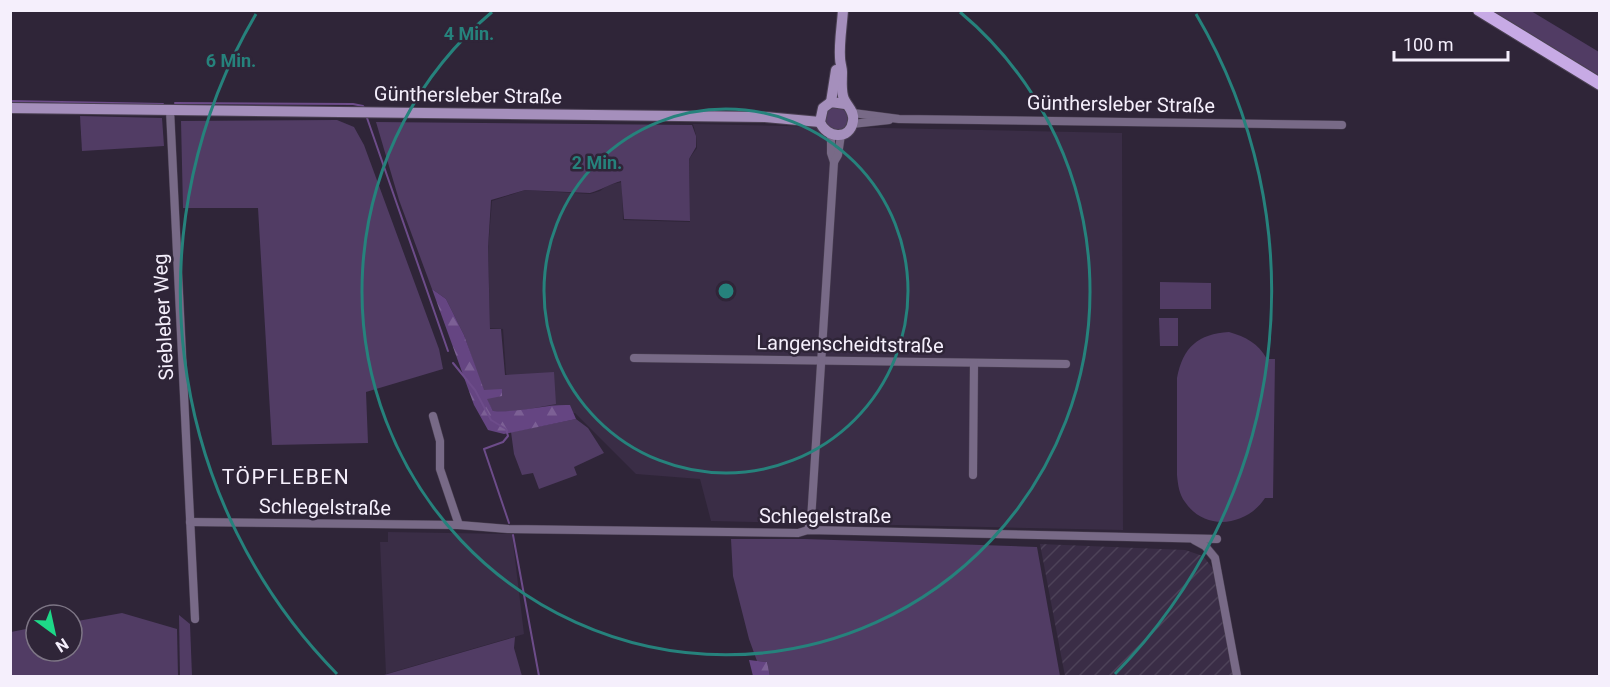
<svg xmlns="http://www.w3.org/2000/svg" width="1610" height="687" font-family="Roboto,sans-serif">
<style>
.built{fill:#3a2d46}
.industrial{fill:url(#industrial-furrows)}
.green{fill:#513c64}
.forest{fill:url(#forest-firs)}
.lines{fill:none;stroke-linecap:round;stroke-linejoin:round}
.stream{stroke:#6d4c8a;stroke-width:2}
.minor-casing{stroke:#4b4153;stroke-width:9}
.secondary-casing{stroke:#4b4153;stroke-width:12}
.primary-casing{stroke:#4b4153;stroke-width:14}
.minor{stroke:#786a87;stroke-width:8}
.secondary{stroke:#a58fbc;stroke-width:10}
.primary{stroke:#c7aae5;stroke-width:12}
.ring{fill:none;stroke:#26827c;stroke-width:3}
.labels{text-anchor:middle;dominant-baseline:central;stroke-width:5;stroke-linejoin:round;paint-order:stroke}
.street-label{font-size:20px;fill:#f5effc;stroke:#2f2538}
.neighbourhood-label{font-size:21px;letter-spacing:1.5px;fill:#f5effc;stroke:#2f2538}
.centre{fill:#26827c;stroke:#2f2538;stroke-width:3}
.ring-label{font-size:18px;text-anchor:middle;font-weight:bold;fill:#26827c;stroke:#2f2538;stroke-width:5;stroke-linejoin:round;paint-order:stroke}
</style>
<defs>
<pattern id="industrial-furrows" width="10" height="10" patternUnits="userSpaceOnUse" patternTransform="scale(1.5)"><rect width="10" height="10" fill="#3a2d46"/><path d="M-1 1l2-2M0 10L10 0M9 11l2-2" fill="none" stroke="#4d4258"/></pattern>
<pattern id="forest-firs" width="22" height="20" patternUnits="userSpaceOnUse" patternTransform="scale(1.5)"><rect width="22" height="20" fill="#654582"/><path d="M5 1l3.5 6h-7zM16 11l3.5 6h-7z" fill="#7c6095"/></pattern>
</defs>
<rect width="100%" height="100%" fill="#2f2538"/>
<g class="built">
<polygon points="693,124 1122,133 1123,530 711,521 700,479 636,474 575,413 520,414 506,373 503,329 490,328 488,249 492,201 525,190 590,194 600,191 608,185 622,182 623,220 690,222 689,159 697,148 696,135"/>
<polygon points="388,532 512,534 524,634 386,674 380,542 388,542"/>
</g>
<polygon class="industrial" points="1040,544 1185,550 1203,556 1214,570 1234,676 1065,676"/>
<g class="green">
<polygon points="1492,11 1531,11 1599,52 1599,77"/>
<circle cx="836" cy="119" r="12"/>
<polygon points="80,116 162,118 164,146 82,151"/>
<polygon points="337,120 354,127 364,145 439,349 443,369 366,392 368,443 272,445 258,208 183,208 181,121"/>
<path d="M376,122L692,125L696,136V147L689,159L690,221L624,219L621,181C610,184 601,190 590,193L525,190L491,200L488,248L490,329H501L505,375L554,372L556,404L513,412L493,411L486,399L464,335L446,299L432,289L399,200Z"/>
<polygon points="1160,282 1211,283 1211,309 1160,309"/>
<polygon points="1159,318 1178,318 1178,346 1160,346"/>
<path d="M1229,332C1246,337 1258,343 1267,359H1275L1273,498H1265C1247,526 1205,532 1185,502C1179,494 1178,485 1177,475V378C1183,347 1198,334 1229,332Z"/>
<polygon points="576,419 588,428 604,453 574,467 577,475 539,489 533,473 522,475 514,454 511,432"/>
<polygon points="731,539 805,539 1037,547 1060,676 770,676 767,662 757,661 749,639 733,576"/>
<polygon points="122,613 177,629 178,676 11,676 11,632 36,627 36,651 72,651 72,622"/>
<polygon points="179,615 190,624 192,676 180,676"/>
<polygon points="515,637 514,648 522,676 384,676 384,675"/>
</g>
<g class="forest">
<path d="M432,289L446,299L464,335L484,390L502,389V396L487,399L493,411C520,413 544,404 570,405L576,419L504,434L488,430L474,405Z"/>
<polygon points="749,660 767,662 770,676 753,676"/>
</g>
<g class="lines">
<g class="stream">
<polyline points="10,101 163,104"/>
<polyline points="175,103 353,104 363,106 365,109"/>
<polyline points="366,115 448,351"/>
<polyline points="453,363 475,390 491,420 506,429 508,436 503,442 484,449 509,523"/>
<polyline points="513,535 539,676"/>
</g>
<g class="minor-casing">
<g id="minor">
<polyline points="170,110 195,619"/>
<polyline points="853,113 899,119 1342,125"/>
<polyline points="852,124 889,120"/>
<polyline points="831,134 831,153 834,162"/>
<polyline points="634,358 1066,364"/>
<polyline points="433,416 440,441 440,469 459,525"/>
<polyline points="973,475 974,363"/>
<polyline points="190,522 459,525 508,529 798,533 808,530 1217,539"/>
<polyline points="808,530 811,520 834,162 838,155 841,135"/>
<polyline points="1194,540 1205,546 1215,558 1237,676"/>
</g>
</g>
<g class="secondary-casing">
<g id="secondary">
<path d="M843,10C842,26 839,42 840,58C840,63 842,67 842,72C842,80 841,88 843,96C845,105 855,110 853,121C850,141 826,138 820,122L823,108L831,102L845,104"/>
<polyline points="831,102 836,70"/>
<polyline points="10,108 765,117 820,122"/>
</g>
</g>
<g class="primary-casing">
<polyline id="primary" points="1479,10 1600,84"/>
</g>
<use href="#minor" class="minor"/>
<use href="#secondary" class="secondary"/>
<use href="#primary" class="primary"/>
</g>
<g class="ring">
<circle cx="726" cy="291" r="182"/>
<path d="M960 12A364 364 0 1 1 492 12"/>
<path d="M337 674A546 546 0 0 1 256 14M1196 14A546 546 0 0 1 1115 674"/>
</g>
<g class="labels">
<g class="street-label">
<text transform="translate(468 95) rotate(1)">Günthersleber Straße</text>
<text transform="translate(1121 104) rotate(1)">Günthersleber Straße</text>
<text transform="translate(163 317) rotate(-93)">Siebleber Weg</text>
<text transform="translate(850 344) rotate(1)">Langenscheidtstraße</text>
<text transform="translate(325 507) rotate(1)">Schlegelstraße</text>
<text x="825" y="516">Schlegelstraße</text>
</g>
<g class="neighbourhood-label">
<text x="286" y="477">TÖPFLEBEN</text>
</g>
</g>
<circle cx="726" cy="291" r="9" class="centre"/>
<g class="ring-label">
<text x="469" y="40">4 Min.</text>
<text x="231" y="67">6 Min.</text>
<text x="597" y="169">2 Min.</text>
</g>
<rect width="1610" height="687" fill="none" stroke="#f5effc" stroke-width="24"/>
<g transform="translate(54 633) rotate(147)"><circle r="28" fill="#2f2538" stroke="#7e7686" stroke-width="1.5"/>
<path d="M0-4.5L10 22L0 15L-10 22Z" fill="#1ed888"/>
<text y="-9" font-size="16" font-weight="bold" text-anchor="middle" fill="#f5effc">N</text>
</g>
<path d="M1394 51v9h114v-9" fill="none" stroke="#f5effc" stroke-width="3"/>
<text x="1403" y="51" font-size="18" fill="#f5effc" stroke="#2f2538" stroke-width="4.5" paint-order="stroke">100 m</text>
</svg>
